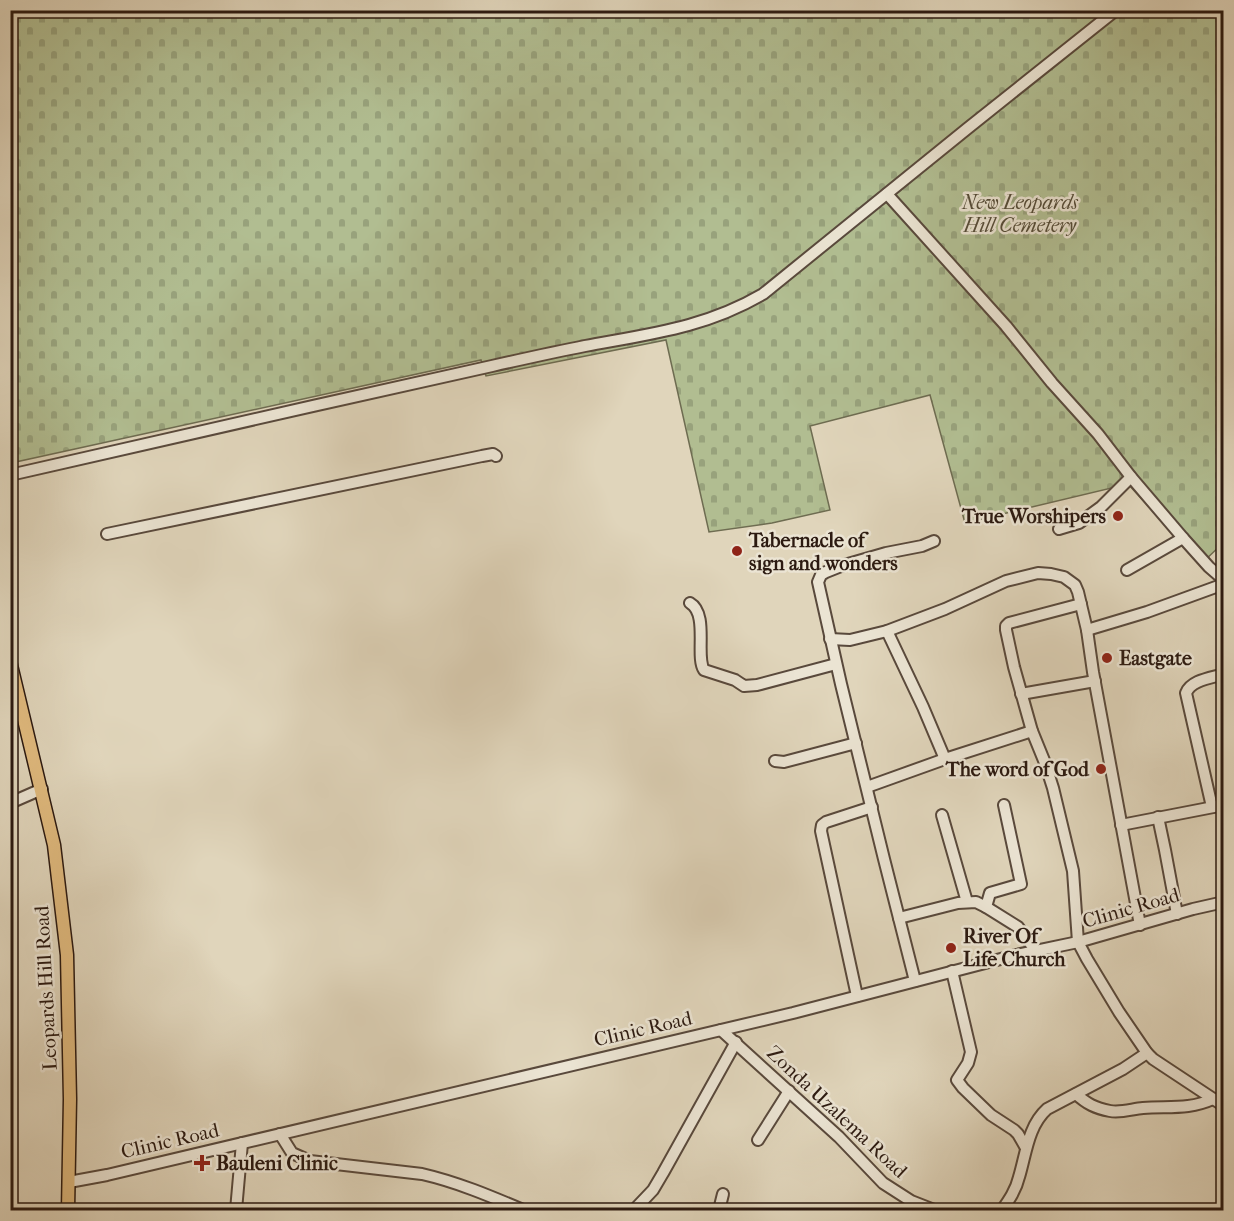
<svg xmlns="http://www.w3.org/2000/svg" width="1234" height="1221" font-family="'IM FELL French Canon',serif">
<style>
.cemetery{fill:url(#cemetery-stones);stroke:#6e6c51;stroke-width:1.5}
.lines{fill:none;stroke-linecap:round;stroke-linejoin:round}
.minor-casing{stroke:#59493c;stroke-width:14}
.major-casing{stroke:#2c1a11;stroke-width:15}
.minor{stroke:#ebe4d3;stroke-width:10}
.major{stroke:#e0ba7e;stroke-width:12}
.poi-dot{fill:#8f2418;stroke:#ebe4d3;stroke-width:2}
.labels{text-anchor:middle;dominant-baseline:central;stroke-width:5;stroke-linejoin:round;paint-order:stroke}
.park-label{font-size:20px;font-style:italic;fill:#544b37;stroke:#ebe4d3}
.poi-label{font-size:20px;font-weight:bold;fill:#2c1a11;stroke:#ebe4d3;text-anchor:start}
.street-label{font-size:20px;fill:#2c1a11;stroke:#ebe4d3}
</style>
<defs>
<pattern id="cemetery-stones" width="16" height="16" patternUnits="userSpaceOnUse" patternTransform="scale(1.5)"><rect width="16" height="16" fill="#b1bd91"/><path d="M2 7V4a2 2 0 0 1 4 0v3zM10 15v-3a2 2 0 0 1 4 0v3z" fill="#98a27c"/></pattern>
</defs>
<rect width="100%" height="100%" fill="#e0d5bb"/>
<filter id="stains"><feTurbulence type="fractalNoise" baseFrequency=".00333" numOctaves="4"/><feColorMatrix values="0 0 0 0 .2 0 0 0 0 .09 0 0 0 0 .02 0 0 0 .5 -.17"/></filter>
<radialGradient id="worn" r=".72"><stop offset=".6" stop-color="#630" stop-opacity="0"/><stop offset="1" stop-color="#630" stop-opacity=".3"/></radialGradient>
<polygon class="cemetery" points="10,11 1223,11 1223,543 1201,564 1128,484 965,523 930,395 810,426 830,510 772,523 709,532 666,340 486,376 481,360 11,463"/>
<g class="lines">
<g class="minor-casing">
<g id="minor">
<polyline points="887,194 1006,326 1052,383 1098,434 1131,477 1183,538 1209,567 1224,580"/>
<path d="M10,475C171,439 331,401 492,366C523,359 554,352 585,346C649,334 705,328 763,294L968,128L1116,10"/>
<polyline points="1059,529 1079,523 1101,507 1131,477"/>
<polyline points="107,534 482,456 493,454 496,456"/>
<polyline points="1127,570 1183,538"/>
<path d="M690,603C709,614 695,657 704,670L735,680L744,686L757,685L836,664"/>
<polyline points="1081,604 1009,623 1006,626 1006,630 1014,667 1032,731 1045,763 1053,788 1073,871 1078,942 1087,959 1119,1012 1147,1053 1153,1059 1224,1106"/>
<polyline points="1087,630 1147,612 1224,584"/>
<polyline points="887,631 923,707 945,759"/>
<polyline points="830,639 850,640 887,631 945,609 1006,581 1038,573 1051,574 1064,577 1075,585 1078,592 1087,630 1093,672 1140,925"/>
<polyline points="1021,694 1095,681"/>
<polyline points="775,761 784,762 856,743"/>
<polyline points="867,787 945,759 1032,731"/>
<polyline points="10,803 42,789"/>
<path d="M1212,807L1186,693C1191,680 1211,678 1224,674"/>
<polyline points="942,815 967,902"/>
<polyline points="1158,817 1165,850 1177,914"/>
<polyline points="1121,825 1224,805"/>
<polyline points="986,907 990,893 1021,884 1004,805"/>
<polyline points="899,918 958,903 976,902 986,907 1018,927 1036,951"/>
<polyline points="952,971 971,1052 968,1063 957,1080 963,1088 991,1115 1014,1130 1018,1134 1026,1148"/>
<polyline points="915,981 884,859 841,684 818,582 821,575 826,572 841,566 886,553 922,546 934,541"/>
<polyline points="857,996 821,831 822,825 826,822 872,807"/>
<polyline points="721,1030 839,1137 883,1183 911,1201 934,1210"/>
<path d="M1076,1094C1087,1104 1095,1108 1110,1111C1121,1113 1132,1109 1143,1108C1168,1106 1189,1110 1213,1099"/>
<path d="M280,1134L292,1153L310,1161L422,1174C457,1182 490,1196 523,1210"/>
<polyline points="758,1140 789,1091"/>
<polyline points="69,1182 107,1175 793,1013 1016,955 1078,942 1193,909 1224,902"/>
<polyline points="236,1210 242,1143"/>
<polyline points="634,1210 653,1190 663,1173 736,1042"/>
<polyline points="719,1210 723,1194"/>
<path d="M1002,1210C1009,1200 1016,1190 1019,1177C1026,1154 1028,1126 1047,1109L1123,1069L1147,1053"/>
</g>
</g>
<g class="major-casing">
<polyline id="major" points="10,661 54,845 67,955 70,1099 68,1210"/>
</g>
<use href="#minor" class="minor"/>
<use href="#major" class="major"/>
</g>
<g class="poi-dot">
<circle cx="1118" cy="516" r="6"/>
<circle cx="737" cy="551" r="6"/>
<circle cx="1107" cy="658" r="6"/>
<circle cx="1101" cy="769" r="6"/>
<circle cx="951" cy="948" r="6"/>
<path d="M199 1154h6v6h6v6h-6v6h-6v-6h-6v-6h6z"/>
</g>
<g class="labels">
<g class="park-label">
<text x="1020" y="202">New Leopards<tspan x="1020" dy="23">Hill Cemetery</tspan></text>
</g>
<g class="poi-label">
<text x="1106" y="516" text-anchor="end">True Worshipers</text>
<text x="749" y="540">Tabernacle of<tspan x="749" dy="23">sign and wonders</tspan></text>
<text x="1119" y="658">Eastgate</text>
<text x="1089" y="769" text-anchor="end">The word of God</text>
<text x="963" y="936">River Of<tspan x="963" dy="23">Life Church</tspan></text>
<text x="216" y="1163">Bauleni Clinic</text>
</g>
<g class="street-label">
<text transform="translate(1131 908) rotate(-16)">Clinic Road</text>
<text transform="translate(46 988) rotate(-93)">Leopards Hill Road</text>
<text transform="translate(643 1029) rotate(-13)">Clinic Road</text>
<text transform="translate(837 1112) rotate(43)">Zonda Uzalema Road</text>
<text transform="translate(170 1141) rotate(-13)">Clinic Road</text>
</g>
</g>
<rect width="1234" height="1221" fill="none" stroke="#e0d5bb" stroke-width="36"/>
<rect x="12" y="12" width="1210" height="1197" fill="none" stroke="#2c1a11" stroke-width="3"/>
<rect x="18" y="18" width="1198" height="1185" fill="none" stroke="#2c1a11" stroke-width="1.5"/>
<rect width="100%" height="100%" filter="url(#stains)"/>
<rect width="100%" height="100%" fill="url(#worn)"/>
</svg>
